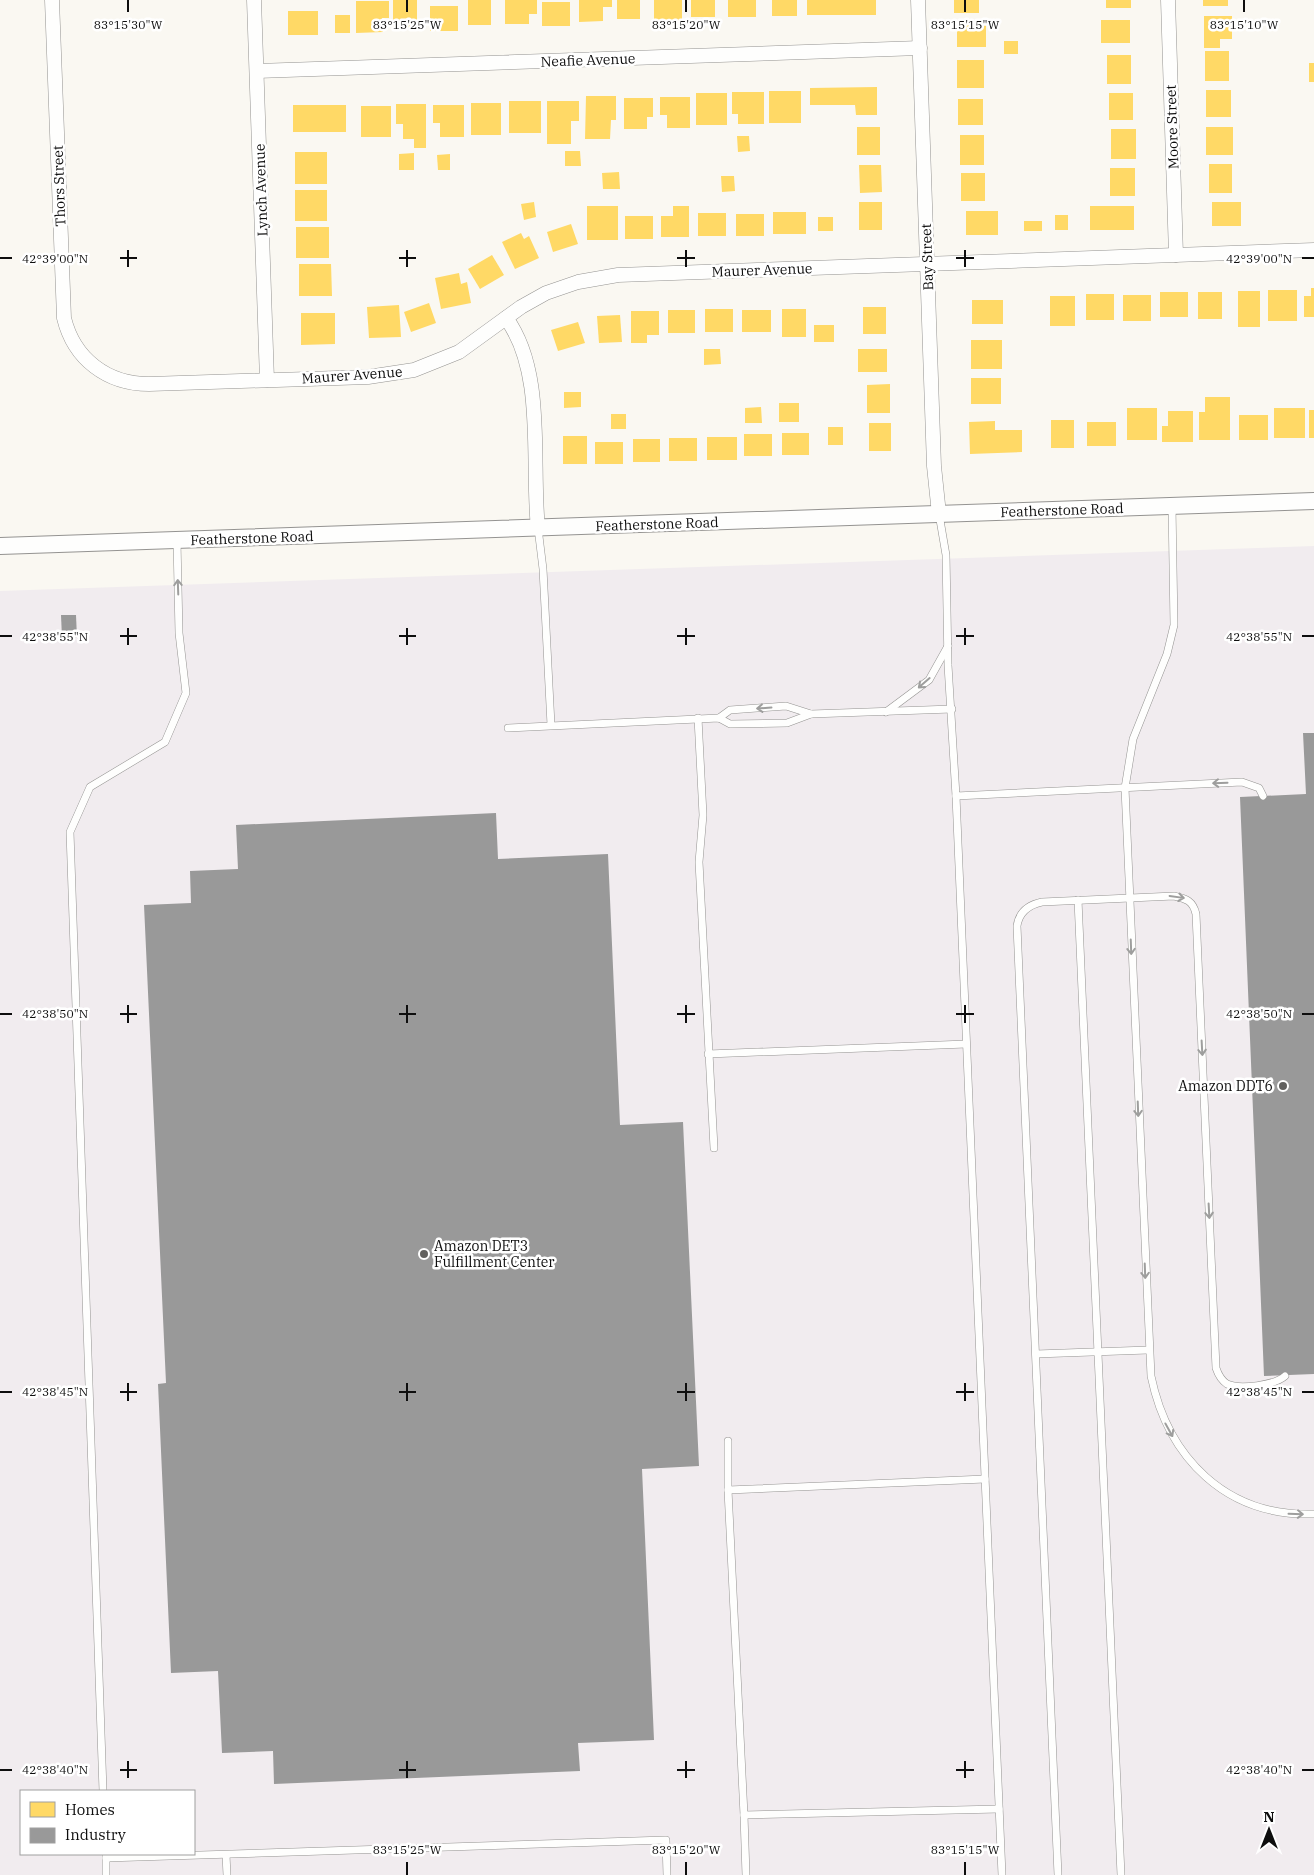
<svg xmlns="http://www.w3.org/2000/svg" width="1314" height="1875" font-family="'IBM Plex Serif',serif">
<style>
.industrial{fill:#f1ecef;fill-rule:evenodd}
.homes{fill:#ffd966}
.industry{fill:#999}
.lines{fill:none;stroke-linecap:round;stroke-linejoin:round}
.service-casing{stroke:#949391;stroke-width:8}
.minor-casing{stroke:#949391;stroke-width:15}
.tertiary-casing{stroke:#949391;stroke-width:18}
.service{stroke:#fefefd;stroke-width:7}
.minor{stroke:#fefefd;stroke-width:14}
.tertiary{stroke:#fefefd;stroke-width:16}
.oneway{stroke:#9e9e9d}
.ticks{fill:none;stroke:#0e0e0e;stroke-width:2}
.poi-dot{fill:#61605e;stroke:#fff;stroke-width:2}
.labels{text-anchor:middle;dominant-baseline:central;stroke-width:5;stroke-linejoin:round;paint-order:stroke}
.street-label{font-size:14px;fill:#0e0e0e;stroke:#fff}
.poi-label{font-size:14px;fill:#0e0e0e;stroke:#fff;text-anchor:end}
.ticks-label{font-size:12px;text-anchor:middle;fill:#0e0e0e;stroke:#fff;stroke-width:5;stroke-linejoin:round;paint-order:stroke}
</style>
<rect width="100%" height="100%" fill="#faf8f2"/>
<path class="industrial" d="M1314,546V1875H0V591ZM21,1791H194V1854H21Z"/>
<g class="homes">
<rect x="393" y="0" width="24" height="28"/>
<rect x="468" y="0" width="23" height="25"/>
<polygon points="505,0 537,0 537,14 529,14 529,24 505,24"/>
<polygon points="579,0 612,0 612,7 603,7 603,21 579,22"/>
<rect x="617" y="0" width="23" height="19"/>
<rect x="654" y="0" width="28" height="22"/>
<rect x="691" y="0" width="24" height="17"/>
<rect x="728" y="0" width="28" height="17"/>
<rect x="772" y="0" width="25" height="16"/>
<rect x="807" y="0" width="69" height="15"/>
<rect x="954" y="0" width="25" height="13"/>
<rect x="1106" y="0" width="25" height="8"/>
<rect x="1203" y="0" width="25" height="6"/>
<polygon points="356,1 389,1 389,18 382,18 383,32 356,33"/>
<rect x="542" y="2" width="28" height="24"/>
<rect x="430" y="6" width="28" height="25"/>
<rect x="288" y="11" width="30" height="24"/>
<rect x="335" y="15" width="15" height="18"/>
<polygon points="1204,16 1232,16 1232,39 1220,39 1220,48 1204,48"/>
<rect x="1101" y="20" width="29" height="23"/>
<rect x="957" y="24" width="29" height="23"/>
<rect x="1004" y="41" width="14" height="13"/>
<rect x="1205" y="51" width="24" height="30"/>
<rect x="1107" y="55" width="24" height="29"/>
<rect x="957" y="60" width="27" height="28"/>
<rect x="1309" y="63" width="5" height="19"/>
<polygon points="877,87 877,115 856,115 855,105 810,105 810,88"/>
<rect x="1206" y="90" width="25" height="27"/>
<rect x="769" y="91" width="32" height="32"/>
<polygon points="732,92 764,92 764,124 738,124 738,114 732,114"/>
<rect x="696" y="93" width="31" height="32"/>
<rect x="1109" y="93" width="24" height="27"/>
<polygon points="586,96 616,96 616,120 611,120 610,139 585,139"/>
<polygon points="660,97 690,97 690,128 667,128 667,115 660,115"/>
<polygon points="624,98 653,98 653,117 647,117 647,129 624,129"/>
<rect x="958" y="99" width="25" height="26"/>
<rect x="509" y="101" width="32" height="32"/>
<polygon points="547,101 579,101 579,121 571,121 571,144 547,144"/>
<rect x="471" y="103" width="30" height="32"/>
<polygon points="396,104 426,104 426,148 414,148 414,139 403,139 403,124 396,124"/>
<rect x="293" y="105" width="53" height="27"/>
<polygon points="433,105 464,105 464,137 440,137 440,123 433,123"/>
<rect x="361" y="106" width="30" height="31"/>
<rect x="857" y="127" width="23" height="28"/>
<rect x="1206" y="127" width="27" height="28"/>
<rect x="1111" y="129" width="25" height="30"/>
<rect x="960" y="135" width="24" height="30"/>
<polygon points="737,136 749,136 750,151 738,152"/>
<polygon points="565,151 580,151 581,166 565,166"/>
<rect x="295" y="152" width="32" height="32"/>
<polygon points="414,153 414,170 399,170 399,154"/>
<polygon points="450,154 450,170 438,170 437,155"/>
<rect x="1209" y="164" width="23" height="29"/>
<polygon points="859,165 881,165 882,192 860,193"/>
<rect x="1110" y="168" width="25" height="28"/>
<polygon points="619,172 620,189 603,189 602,173"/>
<rect x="961" y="173" width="24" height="28"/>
<polygon points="721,176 734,176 735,191 722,192"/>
<rect x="295" y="190" width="32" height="31"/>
<polygon points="534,202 536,217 524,220 521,204"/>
<rect x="859" y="202" width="23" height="28"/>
<rect x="1212" y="202" width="29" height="24"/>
<rect x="587" y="206" width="31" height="34"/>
<polygon points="673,206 689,206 689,237 661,237 661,216 673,216"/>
<rect x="1090" y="206" width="44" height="24"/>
<rect x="966" y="211" width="32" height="24"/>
<rect x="773" y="212" width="33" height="22"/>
<rect x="698" y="213" width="28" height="23"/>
<rect x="736" y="214" width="28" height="22"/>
<rect x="1055" y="215" width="13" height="15"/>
<rect x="625" y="216" width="28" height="23"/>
<rect x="818" y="217" width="15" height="14"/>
<rect x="1024" y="221" width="18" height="10"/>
<polygon points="571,224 578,244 553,252 547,232"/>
<rect x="296" y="227" width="33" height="31"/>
<polygon points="521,233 524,239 529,236 539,258 515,269 502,242"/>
<polygon points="492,255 504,275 480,289 468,269"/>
<polygon points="299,264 331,264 332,296 299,296"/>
<polygon points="459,273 461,284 467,282 471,303 441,309 435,278"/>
<polygon points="1311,288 1314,288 1314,317 1304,317 1304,296 1311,296"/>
<rect x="1268" y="290" width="29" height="31"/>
<rect x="1238" y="291" width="22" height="36"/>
<rect x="1160" y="292" width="28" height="25"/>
<rect x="1198" y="292" width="24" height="27"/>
<rect x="1086" y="294" width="28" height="26"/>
<rect x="1123" y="295" width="28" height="26"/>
<rect x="1050" y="296" width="25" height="30"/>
<rect x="972" y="300" width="31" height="24"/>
<polygon points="429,303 436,323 411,332 404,312"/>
<polygon points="399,305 401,337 369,338 367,307"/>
<rect x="863" y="307" width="23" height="27"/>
<rect x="705" y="309" width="28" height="23"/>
<rect x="782" y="309" width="24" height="28"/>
<rect x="668" y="310" width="27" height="23"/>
<rect x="742" y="310" width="29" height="22"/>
<polygon points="631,311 659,311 659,335 647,335 647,343 631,343"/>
<polygon points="301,313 335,313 335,344 301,345"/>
<polygon points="620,315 622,342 599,343 597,316"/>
<polygon points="578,322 585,343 558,351 551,330"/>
<rect x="814" y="325" width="20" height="17"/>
<rect x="971" y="340" width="31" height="29"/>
<polygon points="704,349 720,349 721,364 704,365"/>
<rect x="858" y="349" width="29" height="23"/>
<rect x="971" y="378" width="30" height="26"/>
<polygon points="890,384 890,413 867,413 867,385"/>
<polygon points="564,392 581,392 581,407 564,408"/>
<polygon points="1205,397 1230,397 1230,440 1199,440 1199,412 1205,412"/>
<rect x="779" y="403" width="20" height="19"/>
<polygon points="761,407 762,423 745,423 745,408"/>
<rect x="1127" y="408" width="30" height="32"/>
<rect x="1274" y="408" width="31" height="30"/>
<rect x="1309" y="410" width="5" height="28"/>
<polygon points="1168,411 1193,411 1193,442 1162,442 1162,426 1168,426"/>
<rect x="611" y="414" width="15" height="15"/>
<rect x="1239" y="415" width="29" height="25"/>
<rect x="1051" y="420" width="23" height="28"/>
<polygon points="995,421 995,430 1022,430 1022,452 970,454 969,422"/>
<rect x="1087" y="422" width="29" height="24"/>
<rect x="869" y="423" width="22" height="28"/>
<rect x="828" y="427" width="15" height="18"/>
<rect x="782" y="433" width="27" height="22"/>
<rect x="744" y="434" width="28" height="22"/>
<rect x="563" y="436" width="24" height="28"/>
<rect x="707" y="437" width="30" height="23"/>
<rect x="669" y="438" width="28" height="23"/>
<rect x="633" y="439" width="27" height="23"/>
<rect x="595" y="442" width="28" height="22"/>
</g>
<g class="industry">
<polygon points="61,615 76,615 77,638 62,638"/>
<polygon points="1303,733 1314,733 1314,1374 1264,1376 1240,797 1306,794"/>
<polygon points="496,813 498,859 608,854 620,1125 683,1122 699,1466 642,1469 654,1740 578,1743 580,1771 274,1784 273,1751 222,1753 218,1671 171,1673 158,1384 166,1383 144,905 191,903 190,871 238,869 236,825"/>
</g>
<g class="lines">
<g class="service-casing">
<g id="service">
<path d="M1172,506L1174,625L1167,654L1133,739L1125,788L1151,1376C1168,1458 1226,1517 1314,1514"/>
<polyline points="939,514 946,555 948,665 956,796 1242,782 1259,788 1263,796"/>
<polyline points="538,528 543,569 551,725"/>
<polyline points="886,712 929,680 948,646"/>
<polyline points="698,718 703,815 699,862 714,1148"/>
<polyline points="719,718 730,710 786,706 811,714"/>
<polyline points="508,728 719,718 730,724 787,723 811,714 952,709"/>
<polyline points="956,796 1002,1875"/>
<polyline points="1078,900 1121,1875"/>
<polyline points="708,1054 966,1044"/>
<polyline points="1036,1354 1148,1350"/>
<polyline points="728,1441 728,1490 744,1815 999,1809"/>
<polyline points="728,1490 985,1479"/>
<polyline points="103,1791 70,832 90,787 165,742 186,693 179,633 177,541"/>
<polyline points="744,1815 746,1875"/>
<polyline points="106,1854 106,1875"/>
<polyline points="226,1855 227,1875"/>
<polyline points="106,1858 666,1840 667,1875"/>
<path d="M1058,1875L1017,926C1019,912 1028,905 1042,902L1174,896C1187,899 1193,901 1196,914L1216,1368C1218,1374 1221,1380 1227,1384C1240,1390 1275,1385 1285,1376"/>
</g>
</g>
<g class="minor-casing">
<g id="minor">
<path d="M52,0L64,318C74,359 107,384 149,384L368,377L414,370L459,352L521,307L546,293L578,282L618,275L1314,250"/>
<polyline points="254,0 267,380"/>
<polyline points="918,0 934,466 939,514"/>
<polyline points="1168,0 1176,255"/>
<polyline points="257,71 920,48"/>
<path d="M506,318C546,372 531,462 538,528"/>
</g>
</g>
<g class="tertiary-casing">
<polyline id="tertiary" points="0,546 1314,501"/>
</g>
<use href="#service" class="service"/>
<use href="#minor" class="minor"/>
<use href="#tertiary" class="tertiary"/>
</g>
<defs><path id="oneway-shaft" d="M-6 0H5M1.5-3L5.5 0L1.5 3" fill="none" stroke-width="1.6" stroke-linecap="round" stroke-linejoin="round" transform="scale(1.25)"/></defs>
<g class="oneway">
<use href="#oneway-shaft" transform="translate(178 587) rotate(-92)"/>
<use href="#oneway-shaft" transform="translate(924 683) rotate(139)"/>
<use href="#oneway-shaft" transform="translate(764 708) rotate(176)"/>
<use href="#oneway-shaft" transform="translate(1220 783) rotate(178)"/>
<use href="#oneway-shaft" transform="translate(1177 897) rotate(8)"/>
<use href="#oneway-shaft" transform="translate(1131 947) rotate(88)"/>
<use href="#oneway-shaft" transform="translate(1202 1048) rotate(87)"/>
<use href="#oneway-shaft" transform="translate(1138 1109) rotate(88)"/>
<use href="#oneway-shaft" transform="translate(1209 1211) rotate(87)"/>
<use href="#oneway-shaft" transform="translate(1145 1271) rotate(88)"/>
<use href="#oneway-shaft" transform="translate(1169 1430) rotate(61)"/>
<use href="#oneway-shaft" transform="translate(1296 1514) rotate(2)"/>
</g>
<path class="ticks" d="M128,0V12M407,0V12M686,0V12M965,0V12M1244,0V12M128,250V267M407,250V267M686,250V267M965,250V267M0,258H12M120,258H137M399,258H416M677,258H695M956,258H974M1302,258H1314M128,628V645M407,628V645M686,628V645M965,628V645M0,636H12M120,636H137M399,636H416M677,636H695M956,636H974M1302,636H1314M128,1005V1023M407,1005V1023M686,1005V1023M965,1005V1023M0,1014H12M120,1014H137M399,1014H416M677,1014H695M956,1014H974M1302,1014H1314M128,1383V1401M407,1383V1401M686,1383V1401M965,1383V1401M0,1392H12M120,1392H137M399,1392H416M677,1392H695M956,1392H974M1302,1392H1314M128,1761V1778M407,1761V1778M686,1761V1778M965,1761V1778M0,1770H12M120,1770H137M399,1770H416M677,1770H695M956,1770H974M1302,1770H1314M407,1862V1875M686,1862V1875M965,1862V1875"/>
<g class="poi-dot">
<circle cx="1283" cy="1086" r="5"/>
<circle cx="424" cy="1254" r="5"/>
</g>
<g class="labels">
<g class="street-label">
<text transform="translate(588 60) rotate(-2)">Neafie Avenue</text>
<text transform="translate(1172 127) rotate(-92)">Moore Street</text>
<text transform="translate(59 186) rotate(-92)">Thors Street</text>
<text transform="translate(261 190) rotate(-92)">Lynch Avenue</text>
<text transform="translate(927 257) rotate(-92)">Bay Street</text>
<text transform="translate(762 270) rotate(-2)">Maurer Avenue</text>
<text transform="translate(352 375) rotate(-4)">Maurer Avenue</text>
<text transform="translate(1062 510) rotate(-2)">Featherstone Road</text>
<text transform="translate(657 524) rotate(-2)">Featherstone Road</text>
<text transform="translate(252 538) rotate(-2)">Featherstone Road</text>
</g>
<g class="poi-label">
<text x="1273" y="1086">Amazon DDT6</text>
<text x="434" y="1246" text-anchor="start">Amazon DET3<tspan x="434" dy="16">Fulfillment Center</tspan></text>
</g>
</g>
<g class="ticks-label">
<text x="128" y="29">83°15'30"W</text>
<text x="407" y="29">83°15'25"W</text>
<text x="686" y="29">83°15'20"W</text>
<text x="965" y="29">83°15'15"W</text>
<text x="1244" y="29">83°15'10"W</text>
<text x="55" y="263">42°39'00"N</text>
<text x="1259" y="263">42°39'00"N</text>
<text x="55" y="641">42°38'55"N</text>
<text x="1259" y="641">42°38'55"N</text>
<text x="55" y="1018">42°38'50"N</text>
<text x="1259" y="1018">42°38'50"N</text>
<text x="55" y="1396">42°38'45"N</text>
<text x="1259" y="1396">42°38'45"N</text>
<text x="55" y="1774">42°38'40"N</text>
<text x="1259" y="1774">42°38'40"N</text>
<text x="407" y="1854">83°15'25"W</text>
<text x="686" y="1854">83°15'20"W</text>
<text x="965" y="1854">83°15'15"W</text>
</g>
<rect x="20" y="1790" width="175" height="65" fill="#ffffff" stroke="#9f9f9f"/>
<rect x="30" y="1802" width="25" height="15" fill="#ffd966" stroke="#9f9f9f"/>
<text x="65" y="1815" font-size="15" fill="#0e0e0e">Homes</text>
<rect x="30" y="1828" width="25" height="15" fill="#999999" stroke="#9f9f9f"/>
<text x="65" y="1840" font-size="15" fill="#0e0e0e">Industry</text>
<g transform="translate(1269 1830)" stroke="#ffffff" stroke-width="4" paint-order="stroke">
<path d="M0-4L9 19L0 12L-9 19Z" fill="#0e0e0e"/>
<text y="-8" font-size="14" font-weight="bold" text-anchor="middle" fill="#0e0e0e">N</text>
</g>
</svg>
